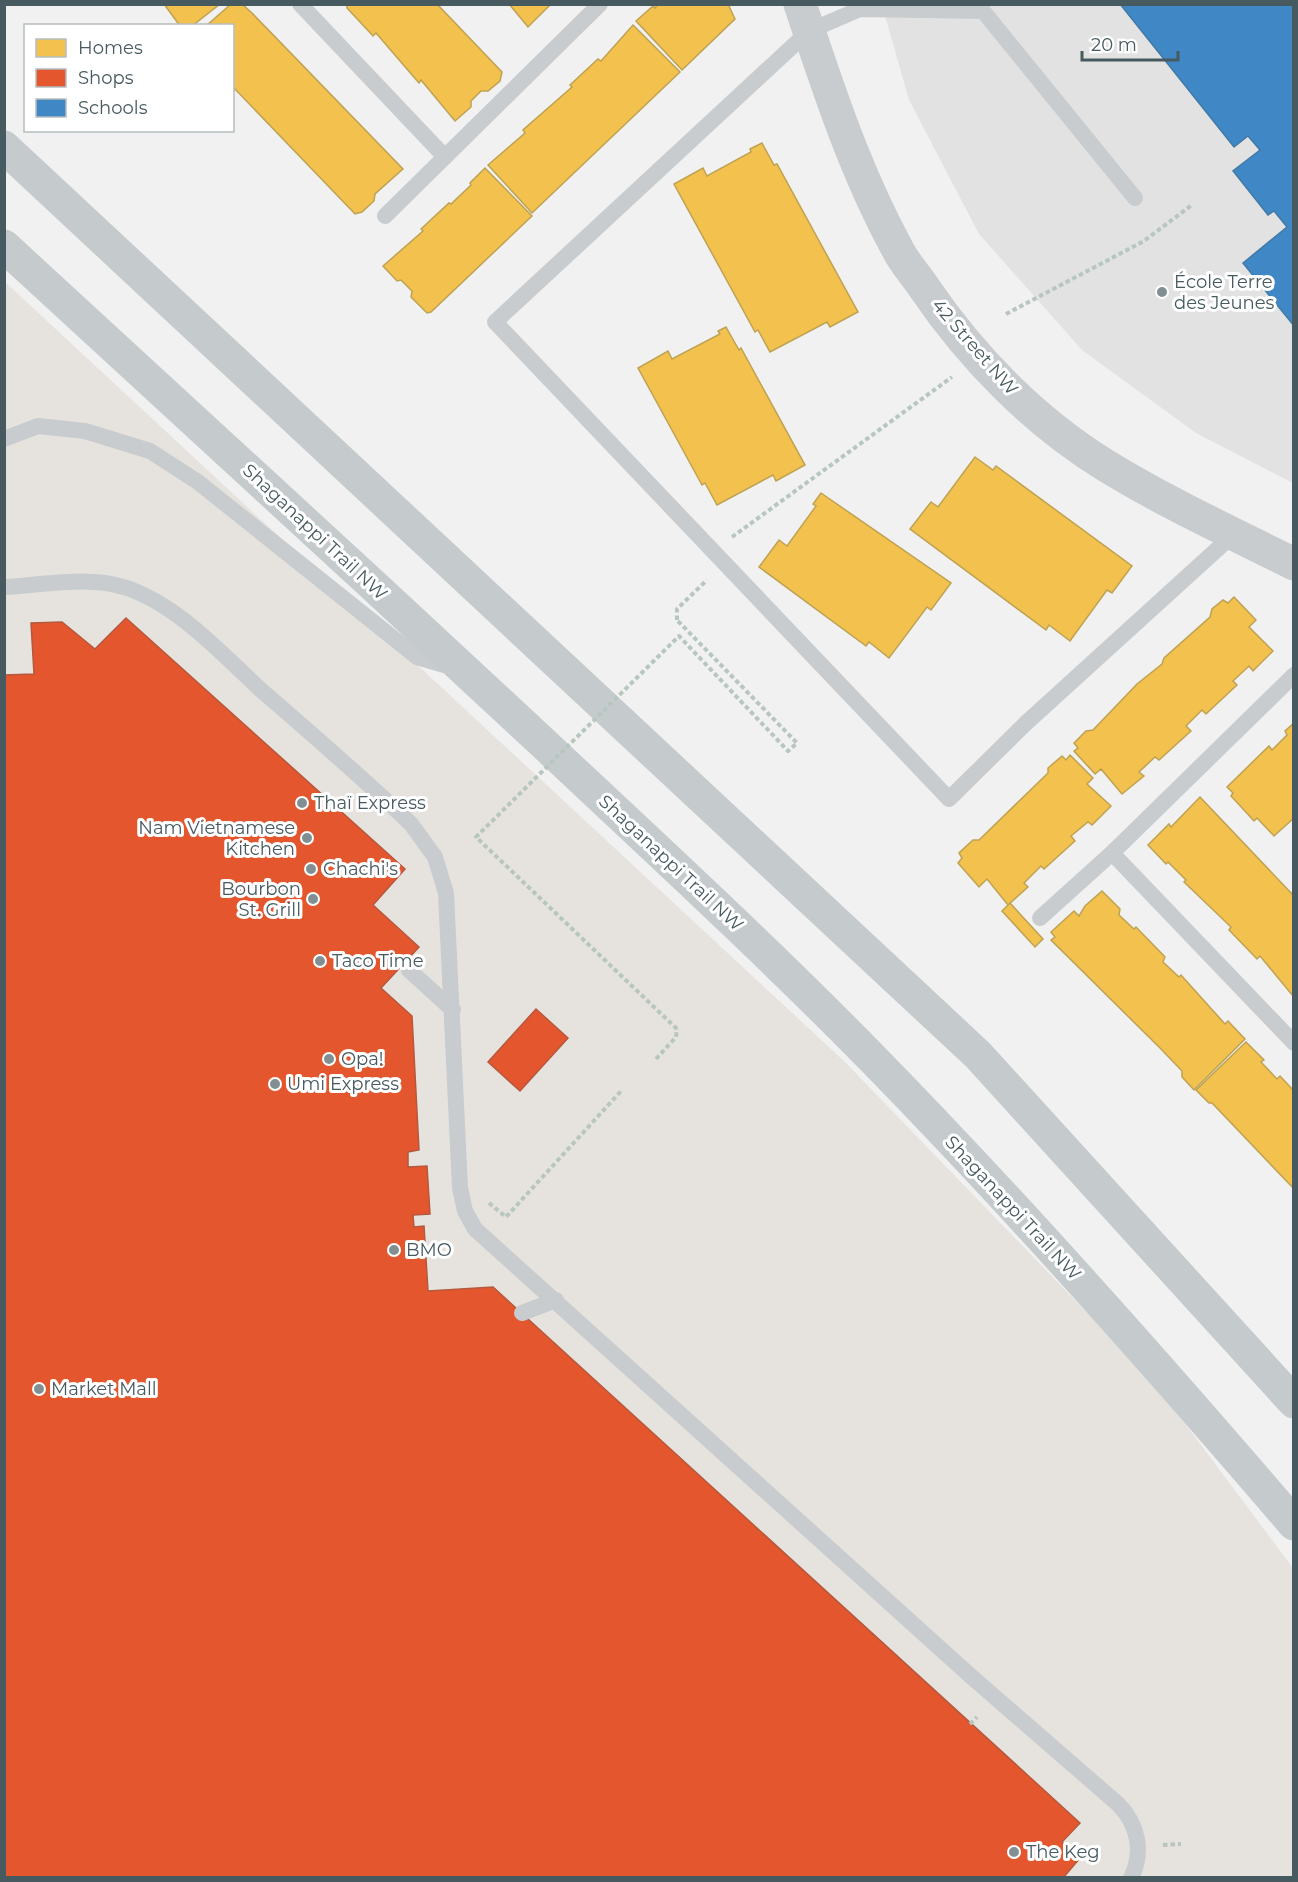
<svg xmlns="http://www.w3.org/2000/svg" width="1298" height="1882" font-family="Montserrat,sans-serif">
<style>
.commercial{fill:#e6e3df}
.education{fill:#e3e2e3}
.homes{fill:#f2c14e;stroke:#bea253;stroke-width:1.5}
.shops{fill:#e4572e;stroke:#b5583d;stroke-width:1.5}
.schools{fill:#3f88c5;stroke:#417aa6;stroke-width:1.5}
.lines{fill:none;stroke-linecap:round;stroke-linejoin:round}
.path{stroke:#b7c6be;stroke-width:4;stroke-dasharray:4.5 3;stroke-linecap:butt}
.service{stroke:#c8ccce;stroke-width:16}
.minor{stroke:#c8ccce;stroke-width:33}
.primary{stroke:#c5cbcd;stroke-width:33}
.path-bridge{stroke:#b7c6be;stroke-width:4;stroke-dasharray:4.5 3;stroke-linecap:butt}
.poi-dot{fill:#828f92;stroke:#fff;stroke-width:2}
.labels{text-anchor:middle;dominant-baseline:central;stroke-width:6;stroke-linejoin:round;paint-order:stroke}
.poi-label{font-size:18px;fill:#465a5f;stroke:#fff;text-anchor:start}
.street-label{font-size:18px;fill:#465a5f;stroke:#fff}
</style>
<rect width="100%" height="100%" fill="#f2f1f1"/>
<polygon class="commercial" points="4,281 845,1062 1154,1382 1293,1568 1293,1877 5,1877"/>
<polygon class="education" points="882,5 1293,5 1293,483 1196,433 1082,350 979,234 909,100"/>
<g class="homes">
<polygon points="164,4 220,4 192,26 180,26"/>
<polygon points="231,4 242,4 252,13 403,169 375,194 374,201 362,212 355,214 232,86 232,26 206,26"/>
<polygon points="347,4 437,4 502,72 500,81 488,91 481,91 471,101 471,107 455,121 421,80 419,83 376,33 373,36 347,8"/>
<polygon points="509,4 551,4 528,27"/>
<polygon points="658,4 728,4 735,19 682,70 636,21 653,6 655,8"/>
<polygon points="633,25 680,72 532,213 488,165 525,133 523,130 572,87 570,85 598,59 601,61"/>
<polygon points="762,143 774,165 777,164 858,312 830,327 827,322 770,352 758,330 755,332 674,184 703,168 707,176 751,152 750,149"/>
<polygon points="485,168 532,216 431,312 427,313 411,297 412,291 401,280 397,281 383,266 423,231 421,229 449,203 451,204 471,185 470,183"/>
<polygon points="726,327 739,350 741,348 805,465 776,481 773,475 717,505 705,483 702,485 638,368 668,351 672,359 720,334 718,331"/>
<polygon points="975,457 993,470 996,466 1132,566 1112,593 1107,590 1070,641 1049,625 1046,630 910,529 931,502 938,507"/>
<polygon points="821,493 951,583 931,610 927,607 889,658 869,642 866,646 759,567 779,540 787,546 816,506 813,504"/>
<polygon points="1234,597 1256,620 1249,627 1273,651 1253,671 1249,666 1233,681 1237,685 1206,714 1202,710 1186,726 1191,731 1159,760 1155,757 1139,772 1144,776 1122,794 1101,769 1095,774 1074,751 1078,748 1074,743 1086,731 1093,730 1137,684 1162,664 1164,658 1210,617 1212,609 1223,600 1228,603"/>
<polygon points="1294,723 1294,818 1274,836 1257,818 1254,821 1231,796 1233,793 1227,787 1269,746 1272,750 1287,735 1285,731"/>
<polygon points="1070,755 1093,778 1087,784 1111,806 1092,825 1088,822 1071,836 1075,841 1044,869 1041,866 1024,883 1028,887 1008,905 987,879 979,887 958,863 962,858 959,853 973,840 979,840 1048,773 1048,768 1062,756 1066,760"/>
<polygon points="1200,797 1294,896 1293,996 1260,956 1257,959 1229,930 1231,927 1184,882 1186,880 1168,862 1166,864 1148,845 1169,824 1171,827"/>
<polygon points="1102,891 1120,909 1119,915 1134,929 1136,927 1165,957 1163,962 1179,977 1181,975 1225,1024 1228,1021 1245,1039 1194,1090 1182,1077 1182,1071 1160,1048 1051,940 1055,937 1051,932 1074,911 1079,916 1085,906"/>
<polygon points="1010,903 1043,939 1035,947 1002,911"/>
<polygon points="1246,1042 1264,1060 1261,1062 1277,1079 1280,1076 1294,1091 1294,1189 1212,1103 1209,1103 1196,1090"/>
</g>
<g class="shops">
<polygon points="126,618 405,869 373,905 419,947 381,988 412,1016 419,1150 408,1152 408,1167 427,1166 430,1214 413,1215 414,1227 424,1226 428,1291 493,1287 1080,1823 1062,1842 1080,1858 1063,1878 4,1878 4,675 34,674 31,623 62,622 95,649"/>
<polygon points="536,1009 568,1038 520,1091 488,1062"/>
</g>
<polygon class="schools" points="1120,4 1294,4 1294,326 1243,263 1287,227 1274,211 1268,215 1233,171 1260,150 1248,136 1234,147"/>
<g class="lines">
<g class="path">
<polyline points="1006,314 1144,241 1192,205"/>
<polyline points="732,537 952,377"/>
<polyline points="677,620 677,609 707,580"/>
<polyline points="656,1059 676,1037 677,1029"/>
<polyline points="489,1203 506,1217 622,1090"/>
<polyline points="970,1724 977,1717"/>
<polyline points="1163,1845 1181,1844"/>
</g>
<g class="service">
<polyline points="300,4 445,157"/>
<polyline points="1135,198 983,11 860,9 809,31 495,322 949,799 1025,724 1234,534"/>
<polyline points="385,216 600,4"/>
<polyline points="4,439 38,426 85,431 150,451 198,482 417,657 451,667"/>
<path d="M4,587C44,585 89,575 127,588C179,606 222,654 261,690C312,734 363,778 411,824L435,857L446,893L460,1188L465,1211L475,1229L974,1679L1118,1804C1138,1824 1144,1852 1131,1878"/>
<polyline points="1112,853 1294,1043"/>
<polyline points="1040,918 1112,853 1294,675"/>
<polyline points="409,970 453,1010"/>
<polyline points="522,1313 556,1300"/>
</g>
<path class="minor" d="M800,4C828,88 855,171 897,248C904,263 916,275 925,289C972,358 1034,421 1105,465C1165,502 1230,532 1294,564"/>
<g class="primary">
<polyline points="4,147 978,1055 1294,1402"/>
<path d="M4,246C184,411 363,575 541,741C652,845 764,948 871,1057C1018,1207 1157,1364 1294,1524"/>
</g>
<polyline class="path-bridge" points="677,1029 476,837 679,636 788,751 797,743 677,620"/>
</g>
<g class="poi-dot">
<circle cx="1162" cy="292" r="6"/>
<circle cx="302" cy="803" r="6"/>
<circle cx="307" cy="838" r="6"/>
<circle cx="311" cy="869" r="6"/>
<circle cx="313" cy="899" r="6"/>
<circle cx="320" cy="961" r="6"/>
<circle cx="329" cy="1059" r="6"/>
<circle cx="275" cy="1084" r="6"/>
<circle cx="394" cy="1250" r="6"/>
<circle cx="39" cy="1389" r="6"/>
<circle cx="1014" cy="1852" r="6"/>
</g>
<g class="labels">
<g class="poi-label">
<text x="1174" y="282">École Terre<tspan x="1174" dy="21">des Jeunes</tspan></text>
<text x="314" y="803">Thaï Express</text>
<text x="295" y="828" text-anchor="end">Nam Vietnamese<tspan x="295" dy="21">Kitchen</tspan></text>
<text x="323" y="869">Chachi's</text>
<text x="301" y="889" text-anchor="end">Bourbon<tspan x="301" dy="21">St. Grill</tspan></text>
<text x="332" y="961">Taco Time</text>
<text x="341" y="1059">Opa!</text>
<text x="287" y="1084">Umi Express</text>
<text x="406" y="1250">BMO</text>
<text x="51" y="1389">Market Mall</text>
<text x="1026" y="1852">The Keg</text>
</g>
<g class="street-label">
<text transform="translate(975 347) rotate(49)">42 Street NW</text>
<text transform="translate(315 532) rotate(43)">Shaganappi Trail NW</text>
<text transform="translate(671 863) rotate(43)">Shaganappi Trail NW</text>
<text transform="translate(1013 1208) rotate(47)">Shaganappi Trail NW</text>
</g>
</g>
<rect width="1298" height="1882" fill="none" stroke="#465a5f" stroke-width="12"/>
<rect x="24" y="24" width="210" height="108" fill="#ffffff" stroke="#b5bdbf" stroke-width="1.5"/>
<rect x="36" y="39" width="30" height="18" fill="#f2c14e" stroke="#b5bdbf" stroke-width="1.5"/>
<text x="78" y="54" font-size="18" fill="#465a5f">Homes</text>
<rect x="36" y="69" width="30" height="18" fill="#e4572e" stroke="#b5bdbf" stroke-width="1.5"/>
<text x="78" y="84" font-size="18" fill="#465a5f">Shops</text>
<rect x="36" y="99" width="30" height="18" fill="#3f88c5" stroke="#b5bdbf" stroke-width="1.5"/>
<text x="78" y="114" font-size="18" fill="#465a5f">Schools</text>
<path d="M1082 51v9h96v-9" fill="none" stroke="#465a5f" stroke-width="3"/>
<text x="1091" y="51" font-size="18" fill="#465a5f" stroke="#ffffff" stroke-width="4.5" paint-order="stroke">20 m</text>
</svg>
